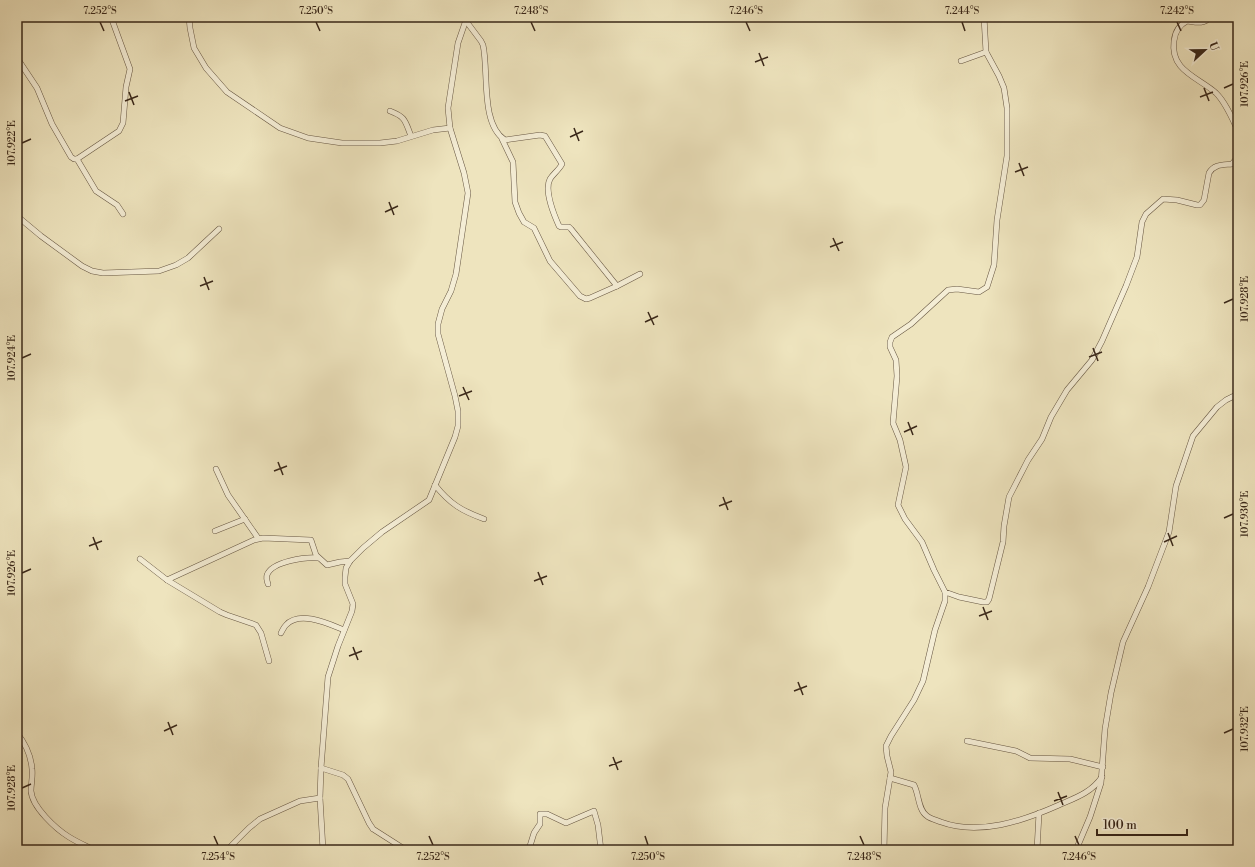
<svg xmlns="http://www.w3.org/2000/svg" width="1255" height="867" font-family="'Libre Bodoni',serif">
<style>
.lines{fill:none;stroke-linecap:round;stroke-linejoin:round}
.street-casing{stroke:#665642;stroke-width:6}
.street{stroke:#f4edd5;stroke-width:5}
.ticks{fill:none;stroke:#392719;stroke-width:1.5}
.neatline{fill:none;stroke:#392719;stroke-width:1.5}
.ticks-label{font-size:10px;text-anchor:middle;fill:#392719}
</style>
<rect width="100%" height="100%" fill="#eee4be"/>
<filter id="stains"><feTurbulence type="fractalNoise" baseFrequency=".005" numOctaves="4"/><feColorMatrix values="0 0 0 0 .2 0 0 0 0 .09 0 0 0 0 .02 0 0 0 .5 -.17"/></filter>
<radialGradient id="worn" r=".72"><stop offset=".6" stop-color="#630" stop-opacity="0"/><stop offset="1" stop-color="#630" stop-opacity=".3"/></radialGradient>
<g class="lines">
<g class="street-casing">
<g id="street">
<polyline points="189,17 190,28 194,48 206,68 227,92 280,128 308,138 342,143 380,143 397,141 433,130 450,128"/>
<path d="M984,17L986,52L999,76L1004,88L1007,108V156L997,220L994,265L987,287L979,292L957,289L948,290L911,324L892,337L890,342V347L896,360L897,376L893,423L900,440L906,467L898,505L905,519L922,542L934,570L945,592L959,597L983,602H987L989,599L1003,542L1004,526L1009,497L1028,460L1042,439L1051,417L1067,390L1092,360L1102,341L1126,286L1137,257L1142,222L1146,214L1163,199L1177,200L1197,205H1200L1204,200L1209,173C1214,164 1223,165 1232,164L1238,157"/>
<path d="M1210,17C1204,25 1195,22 1187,21C1179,25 1175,32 1174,41C1170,71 1198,77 1216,93C1226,103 1232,118 1238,131"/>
<path d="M466,21L481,41L483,45C489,71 480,124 505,140L540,135L545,136L562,164C559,170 553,174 550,179C544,190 554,215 559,226L561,227H569L571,229L617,286"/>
<polyline points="17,58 37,88 52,124 71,157 74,159 77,159 119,131 123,123 126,87 130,69 111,17"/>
<polyline points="961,61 986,52"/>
<path d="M390,111C406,117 405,121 411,136"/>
<polyline points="502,139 513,162 515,202 519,213 524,222 534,228 550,261 580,296 586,299 590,298 617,286 640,274"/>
<polyline points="77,159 96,191 117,205 123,214"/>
<polyline points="17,216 41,236 82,266 92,271 103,273 159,271 176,265 188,258 219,229"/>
<polyline points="216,469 228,495 258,538"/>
<path d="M435,485C450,504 462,511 484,519"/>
<polyline points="215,531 245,519"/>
<polyline points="140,559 167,580 220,612 227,615 256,625 261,633 269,661"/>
<polyline points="167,580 254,540 263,538 311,540 316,555 327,565 340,562 350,561"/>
<path d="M268,584C267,581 266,578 267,575C272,561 306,557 318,558"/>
<path d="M281,633C282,631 284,627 286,625C300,610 329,624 344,630"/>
<path d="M17,733C25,743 31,756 32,769C33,776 31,784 31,791C32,807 56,829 69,837C77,842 86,846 94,850"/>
<polyline points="967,741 1016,751 1030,758 1070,759 1103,767"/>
<polyline points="321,768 343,775 348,779 369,823 373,829 406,850"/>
<path d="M890,778L914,785C919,794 918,810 927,816C931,819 936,820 941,822C979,836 1023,821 1059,805C1075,798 1091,793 1102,777"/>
<polyline points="227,850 249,828 260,819 300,801 320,798"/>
<polyline points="323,850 320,798 321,768 328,677 338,646 352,611 353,604 345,584 345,577 346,568 350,561 363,548 382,532 429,500 455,437 458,426 458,411 455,396 438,334 438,324 442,309 451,291 456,274 468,193 464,173 450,128 448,108 458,43 467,17"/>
<polyline points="525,850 530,846 534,833 540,824 540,814 547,814 566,823 594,811 598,825 601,850"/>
<polyline points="884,850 885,808 891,772 887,756 886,746 891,736 914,700 923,681 935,630 945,601 945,592"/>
<polyline points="1037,850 1039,813"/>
<polyline points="1076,850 1090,817 1101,783 1105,729 1111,693 1123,642 1148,587 1169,532 1176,486 1193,436 1217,407 1226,400 1238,394"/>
</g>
</g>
<use href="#street" class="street"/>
</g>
<path class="ticks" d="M100,22L104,31M316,22L320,31M531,22L535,31M746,22L750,31M962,22L965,31M1177,22L1181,31M759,53L764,66M755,62L768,57M1204,88L1209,101M1224,88L1233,84M129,92L134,105M1200,97L1213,92M125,101L138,96M574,128L579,141M570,137L583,131M22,143L31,139M1019,163L1024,176M1015,172L1028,167M389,202L394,215M385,212L398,206M833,238L839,251M830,247L843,242M204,277L209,290M200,286L213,281M1224,303L1233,299M648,312L654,325M645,322L658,316M1093,348L1098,361M1089,357L1102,352M22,358L31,354M463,387L469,400M459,396L472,391M908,422L913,435M904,432L917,426M278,462L283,475M274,471L287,466M723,497L728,510M719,506L732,501M1224,518L1233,514M1168,533L1173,546M93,537L98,550M1164,542L1177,536M89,546L102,541M538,572L543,585M22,573L31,569M534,581L547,576M983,607L988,620M979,616L992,611M353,647L358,660M349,656L362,651M798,682L803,695M794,691L807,686M168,722L173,735M164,731L177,725M1224,733L1233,729M613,757L618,770M609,766L622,761M22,788L31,784M1058,792L1063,805M1054,801L1067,796M214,836L218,845M429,836L433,845M645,836L648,845M860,836L864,845M1075,836L1079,845"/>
<rect width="1255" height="867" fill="none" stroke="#eee4be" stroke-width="44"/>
<g transform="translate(1205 50) rotate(68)" stroke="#f4edd5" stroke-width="3" paint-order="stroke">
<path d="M0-3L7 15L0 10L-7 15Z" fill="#392719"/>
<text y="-6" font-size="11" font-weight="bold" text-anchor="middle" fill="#392719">U</text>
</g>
<path d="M1097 829v6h90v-6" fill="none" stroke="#392719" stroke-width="2"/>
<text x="1103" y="829" font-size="12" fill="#392719" stroke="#f4edd5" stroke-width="3" paint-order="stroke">100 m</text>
<rect x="22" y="22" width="1211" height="823" class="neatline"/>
<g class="ticks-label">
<text x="100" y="14">7.252°S</text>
<text x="316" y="14">7.250°S</text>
<text x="531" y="14">7.248°S</text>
<text x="746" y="14">7.246°S</text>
<text x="962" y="14">7.244°S</text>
<text x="1177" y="14">7.242°S</text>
<text transform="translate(1244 84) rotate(-90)" y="4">107.926°E</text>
<text transform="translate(11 143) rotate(-90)" y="4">107.922°E</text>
<text transform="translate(1244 299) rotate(-90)" y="4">107.928°E</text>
<text transform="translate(11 358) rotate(-90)" y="4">107.924°E</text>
<text transform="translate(1244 514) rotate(-90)" y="4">107.930°E</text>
<text transform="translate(11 573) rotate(-90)" y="4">107.926°E</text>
<text transform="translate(1244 729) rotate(-90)" y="4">107.932°E</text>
<text transform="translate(11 788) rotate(-90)" y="4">107.928°E</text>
<text x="218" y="860">7.254°S</text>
<text x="433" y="860">7.252°S</text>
<text x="648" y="860">7.250°S</text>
<text x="864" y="860">7.248°S</text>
<text x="1079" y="860">7.246°S</text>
</g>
<rect width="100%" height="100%" filter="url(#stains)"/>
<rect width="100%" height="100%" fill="url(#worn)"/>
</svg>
